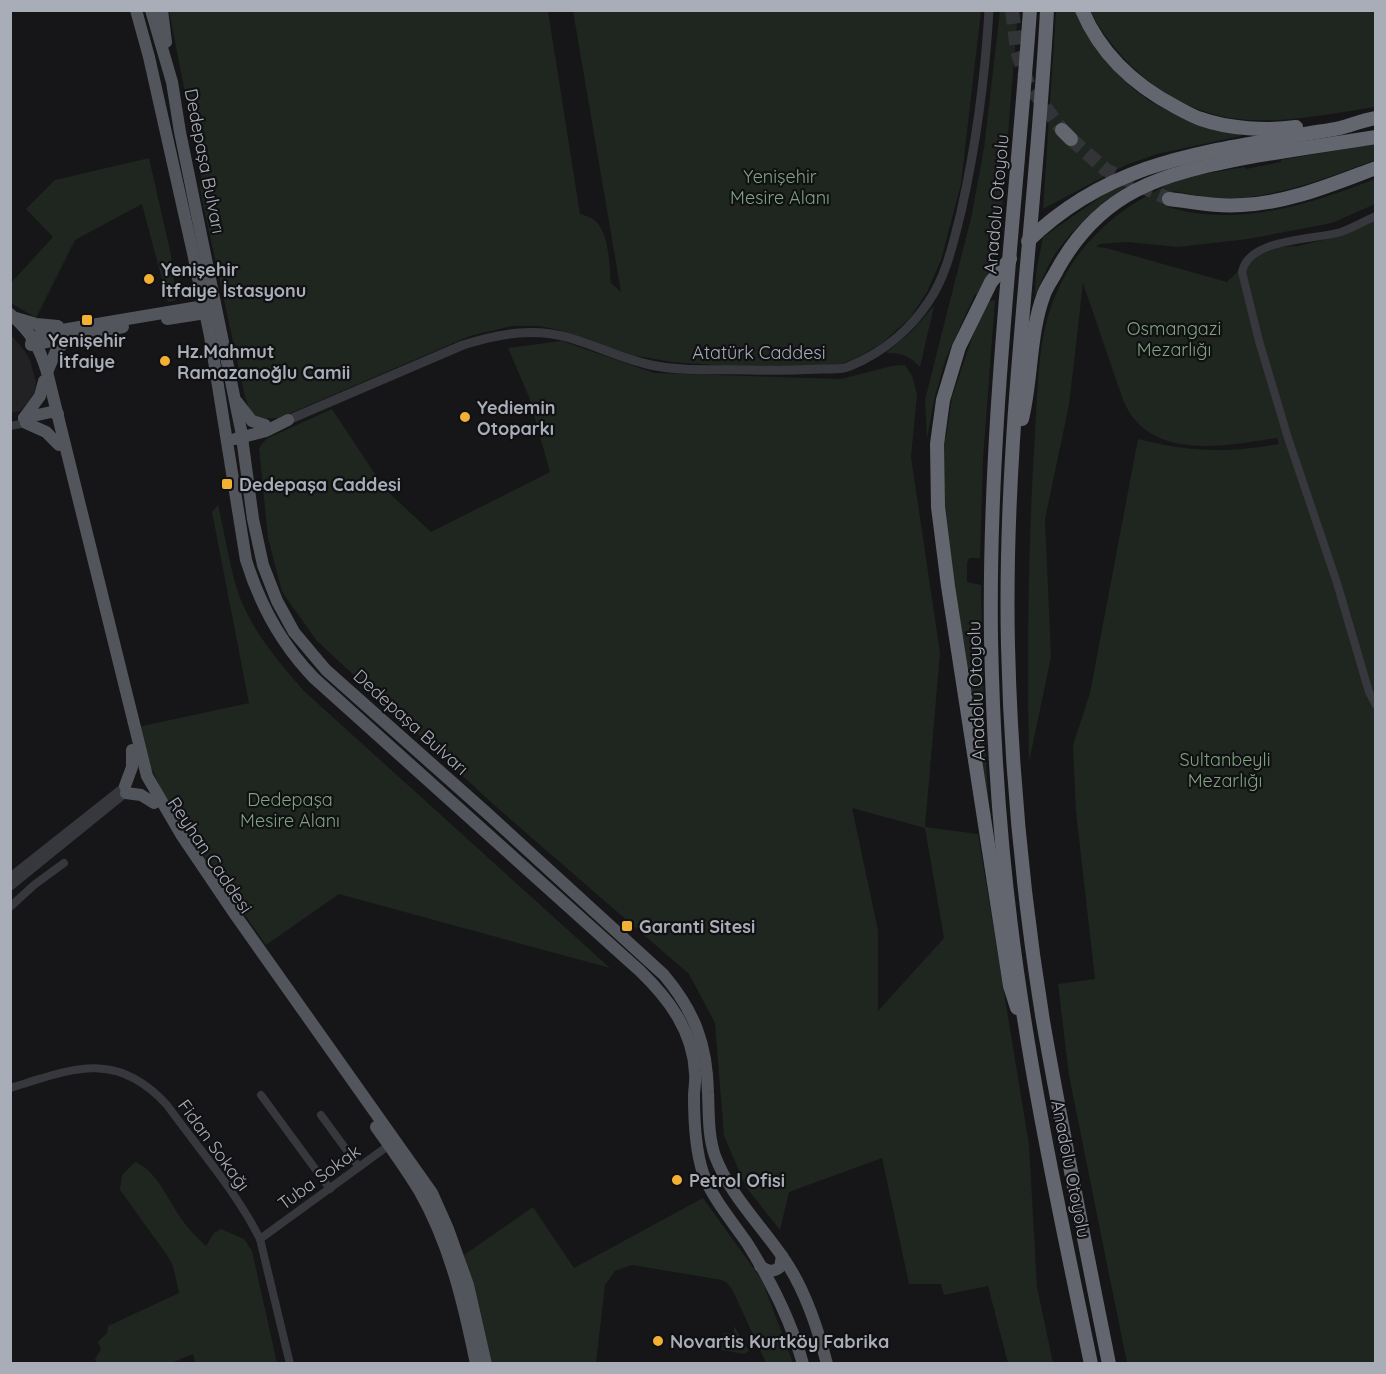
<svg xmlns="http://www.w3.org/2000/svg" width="1386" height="1374" font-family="Quicksand,sans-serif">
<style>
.built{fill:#222225}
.green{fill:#1e261f;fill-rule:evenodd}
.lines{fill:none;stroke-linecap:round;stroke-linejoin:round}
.motorway-tunnel{stroke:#333438;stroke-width:14;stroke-dasharray:14 7;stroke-linecap:butt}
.minor{stroke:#37383d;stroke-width:8}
.tertiary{stroke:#37383d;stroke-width:9}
.primary{stroke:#53555c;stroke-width:12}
.motorway{stroke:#63666e;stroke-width:14}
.poi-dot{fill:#f2b134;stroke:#111113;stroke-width:2}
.labels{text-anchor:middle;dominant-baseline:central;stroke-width:4.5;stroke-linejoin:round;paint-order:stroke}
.street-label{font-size:18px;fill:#a8adb8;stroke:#111113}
.park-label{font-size:18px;fill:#7fa381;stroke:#111113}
.poi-label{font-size:18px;font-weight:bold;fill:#a8adb8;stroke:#111113;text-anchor:start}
</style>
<rect width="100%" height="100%" fill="#161618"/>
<polygon class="built" points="10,334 24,350 30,360 36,382 35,391 28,402 20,411 11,413"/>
<g class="green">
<path d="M169,11H548L580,214C584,215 589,217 593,219C610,231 609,266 611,283L621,292L573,11H981L961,184L941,260L927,292L910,318L881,344L856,358L838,365L756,368L672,362L632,355L559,330L539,326H512L470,336L279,418L260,419L250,411L245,397L201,194L200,184L202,180Z"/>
<polygon points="1000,11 1018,11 999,247 994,252 992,269 977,294 975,294 946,358 935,396 927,438 925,400 972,214 984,148"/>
<path d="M1056,11H1075C1095,53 1128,94 1173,113C1194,122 1218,126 1240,133L1241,136L1157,154L1126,165L1043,209Z"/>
<path d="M1090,11H1375V107C1335,113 1294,122 1253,120C1181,118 1123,71 1090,11Z"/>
<path d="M1375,144V160C1324,179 1270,201 1214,198C1200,197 1186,193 1173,191L1168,207C1239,228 1310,204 1375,179V204L1332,223L1248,239L1178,247L1127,242L1100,244L1096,247L1106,248L1227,282L1253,257L1279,247L1298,246L1323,240L1375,220V1363H1127L1069,1076L1058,984L1095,979L1076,812L1073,745L1090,693L1138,439C1187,452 1229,453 1279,444L1277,438C1224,446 1149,462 1123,400L1083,283L1069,405L1045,519L1051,657L1029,762C1027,652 1028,543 1035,433C1038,388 1037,337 1056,294C1077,244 1115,211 1163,187L1162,186L1191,176L1245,167L1246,169L1281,162V160Z"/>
<polygon points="149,158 171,255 176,300 168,302 142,204 75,240 36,318 11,303 11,283 53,237 26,209 55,180"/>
<path d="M1148,174C1112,193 1082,217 1058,250C1048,263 1042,281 1035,296L1036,273L1043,237L1108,192Z"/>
<polygon points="991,293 990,301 995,300 983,459 980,558 969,558 967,563 967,582 981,585 984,720 989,812 946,530 943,480 943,438 946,437 952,397 974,332 972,330"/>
<path d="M934,306L920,367C909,355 901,353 886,353L910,333Z"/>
<path d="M562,341L654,373L841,379L892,366L905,365L912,376L917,394L911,457L940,653L925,827L978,834L1029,1145L1037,1287L1053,1363H1008L988,1286L944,1295L941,1284H909L882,1158L789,1192L780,1230L746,1187L724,1136L715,1023L689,974L494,805L317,641L282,592L268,538L259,448L266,439L332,409L385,489L431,532L550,472L529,397L508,348ZM852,808L925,828L944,938L878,1011V930Z"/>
<path d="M218,505C224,530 228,557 235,582C246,624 276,659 304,691L610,968L339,894L266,945L179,821L163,793L151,767L138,727L249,703L212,512Z"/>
<path d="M135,1162C156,1170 168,1199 180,1217C187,1227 196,1237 206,1246L214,1233L221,1229L244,1239L252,1251L277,1363H195L193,1354L171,1363H97L95,1359L101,1349L98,1342L107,1333L108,1326L179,1293L173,1266L167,1255L120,1190L122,1175Z"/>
<polygon points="703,1198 762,1280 793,1363 766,1363 733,1291 727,1283 722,1280 632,1265 615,1271 605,1285 596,1363 492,1363 475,1292 464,1255 533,1207 574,1268"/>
<polygon points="734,1326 749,1351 744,1354 721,1350 724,1333 734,1334"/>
</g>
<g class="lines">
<g class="motorway-tunnel">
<polyline points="1012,10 1017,51 1028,84 1062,130"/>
<polyline points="1071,139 1106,170 1169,199"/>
</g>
<g class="minor">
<path d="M1376,216C1364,221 1353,228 1341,232C1315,240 1248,238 1242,272L1259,341L1288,438L1337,583L1369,692L1376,705"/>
<polyline points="10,426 26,423"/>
<polyline points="10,877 125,786"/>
<polyline points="10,887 126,793"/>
<polyline points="10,907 34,885 64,863"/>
<path d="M10,1088C73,1069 116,1049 167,1105C198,1148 236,1191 260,1239L290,1364"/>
<polyline points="261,1095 330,1189"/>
<polyline points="321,1115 359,1167"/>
<polyline points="260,1239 392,1143"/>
</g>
<path class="tertiary" d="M288,420L463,345C498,334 533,327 570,338C597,346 623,359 651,365C683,372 718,369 751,370C775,371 799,370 823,369C832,369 842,370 850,366C882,353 910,330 929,301C947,274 953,243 961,212C976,145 985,79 989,10"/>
<g class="primary">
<path d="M136,10L149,57L193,253L210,336L246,560C260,605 281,644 314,678L640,971C669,999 693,1031 695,1073C696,1081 694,1089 694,1096C694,1121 695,1149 703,1173C712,1198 732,1221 747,1243C771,1281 791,1320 803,1364"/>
<path d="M151,10L172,82L180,132L241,430L253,519L263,565L277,601L294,632L326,670L488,814L664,975C695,1012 707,1045 708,1092C709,1114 708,1136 715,1156C730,1196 763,1227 786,1262C806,1292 818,1329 827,1364"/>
<polyline points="162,10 166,42"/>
<path d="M10,314C31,332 39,346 47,372L147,776L182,836L234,913L432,1193L448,1229L468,1285L486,1364"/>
<polyline points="16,318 36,324 58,326"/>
<polyline points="167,319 212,312"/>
<polyline points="31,344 33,338 44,333 210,305"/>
<polyline points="31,345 123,327"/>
<polyline points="47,372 57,349 69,339"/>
<polyline points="237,402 252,421 265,425"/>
<polyline points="24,418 40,396 44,381"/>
<polyline points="24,418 51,412 58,414"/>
<polyline points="26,423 46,432 59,445"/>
<polyline points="235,439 266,431 288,420"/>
<polyline points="125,786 132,767 132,750"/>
<polyline points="126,793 141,795 154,803"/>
<path d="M376,1127C391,1148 407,1170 420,1192C450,1245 464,1305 476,1364"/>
<path d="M760,1266C767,1271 773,1273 780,1267L782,1256"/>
</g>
<g class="motorway">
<path d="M1030,10C1015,220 988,429 991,639C993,735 999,831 1011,926C1029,1073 1061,1219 1091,1364"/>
<path d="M1047,10C1036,222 1003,433 1008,646C1011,771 1023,897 1043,1021C1063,1135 1086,1249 1109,1364"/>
<path d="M1082,10C1101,55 1134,85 1176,107C1184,111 1192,116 1201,119C1229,129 1267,131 1296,127"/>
<polyline points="1062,130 1071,139"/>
<path d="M1169,199C1194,202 1217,207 1242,205C1289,203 1333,184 1376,168"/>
<path d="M1028,241C1107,164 1196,153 1300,135C1313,132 1327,131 1340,128C1352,125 1363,120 1376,118"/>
<polyline points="1010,259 991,282 959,347 943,400 937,444 938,507 948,586 1010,986 1017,1008"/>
<path d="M1022,419C1032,378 1029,334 1044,294C1047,286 1053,278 1057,270C1101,190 1162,174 1245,158C1288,150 1332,144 1376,137"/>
</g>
</g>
<g class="poi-dot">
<circle cx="149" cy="279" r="6"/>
<rect x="81" y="314" width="12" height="12" rx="3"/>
<circle cx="165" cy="361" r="6"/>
<circle cx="465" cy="417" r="6"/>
<rect x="221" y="478" width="12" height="12" rx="3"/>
<rect x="621" y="920" width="12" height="12" rx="3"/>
<circle cx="677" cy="1180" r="6"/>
<circle cx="658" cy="1341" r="6"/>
</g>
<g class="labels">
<g class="street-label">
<text transform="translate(205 161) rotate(79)">Dedepaşa Bulvarı</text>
<text transform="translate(996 204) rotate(-85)">Anadolu Otoyolu</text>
<text x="759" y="352">Atatürk Caddesi</text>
<text transform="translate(976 691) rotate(-92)">Anadolu Otoyolu</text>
<text transform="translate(411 722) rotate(42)">Dedepaşa Bulvarı</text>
<text transform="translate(210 855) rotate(56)">Reyhan Caddesi</text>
<text transform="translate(214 1145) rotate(54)">Fidan Sokağı</text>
<text transform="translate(1071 1169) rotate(79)">Anadolu Otoyolu</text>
<text transform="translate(319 1177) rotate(-36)">Tuba Sokak</text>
</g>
<g class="park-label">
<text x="780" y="176">Yenişehir<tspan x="780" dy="21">Mesire Alanı</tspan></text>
<text x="1174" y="328">Osmangazi<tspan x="1174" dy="21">Mezarlığı</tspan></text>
<text x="1225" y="759">Sultanbeyli<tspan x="1225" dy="21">Mezarlığı</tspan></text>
<text x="290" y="799">Dedepaşa<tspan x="290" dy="21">Mesire Alanı</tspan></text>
</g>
<g class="poi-label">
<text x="161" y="269">Yenişehir<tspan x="161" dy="21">İtfaiye İstasyonu</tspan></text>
<text x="87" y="340" text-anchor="middle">Yenişehir<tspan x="87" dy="21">İtfaiye</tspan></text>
<text x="177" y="351">Hz.Mahmut<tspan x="177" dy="21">Ramazanoğlu Camii</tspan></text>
<text x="477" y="407">Yediemin<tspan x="477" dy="21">Otoparkı</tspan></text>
<text x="239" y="484">Dedepaşa Caddesi</text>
<text x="639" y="926">Garanti Sitesi</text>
<text x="689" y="1180">Petrol Ofisi</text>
<text x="670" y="1341">Novartis Kurtköy Fabrika</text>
</g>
</g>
<rect width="1386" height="1374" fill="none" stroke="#a8adb8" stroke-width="24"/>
</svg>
